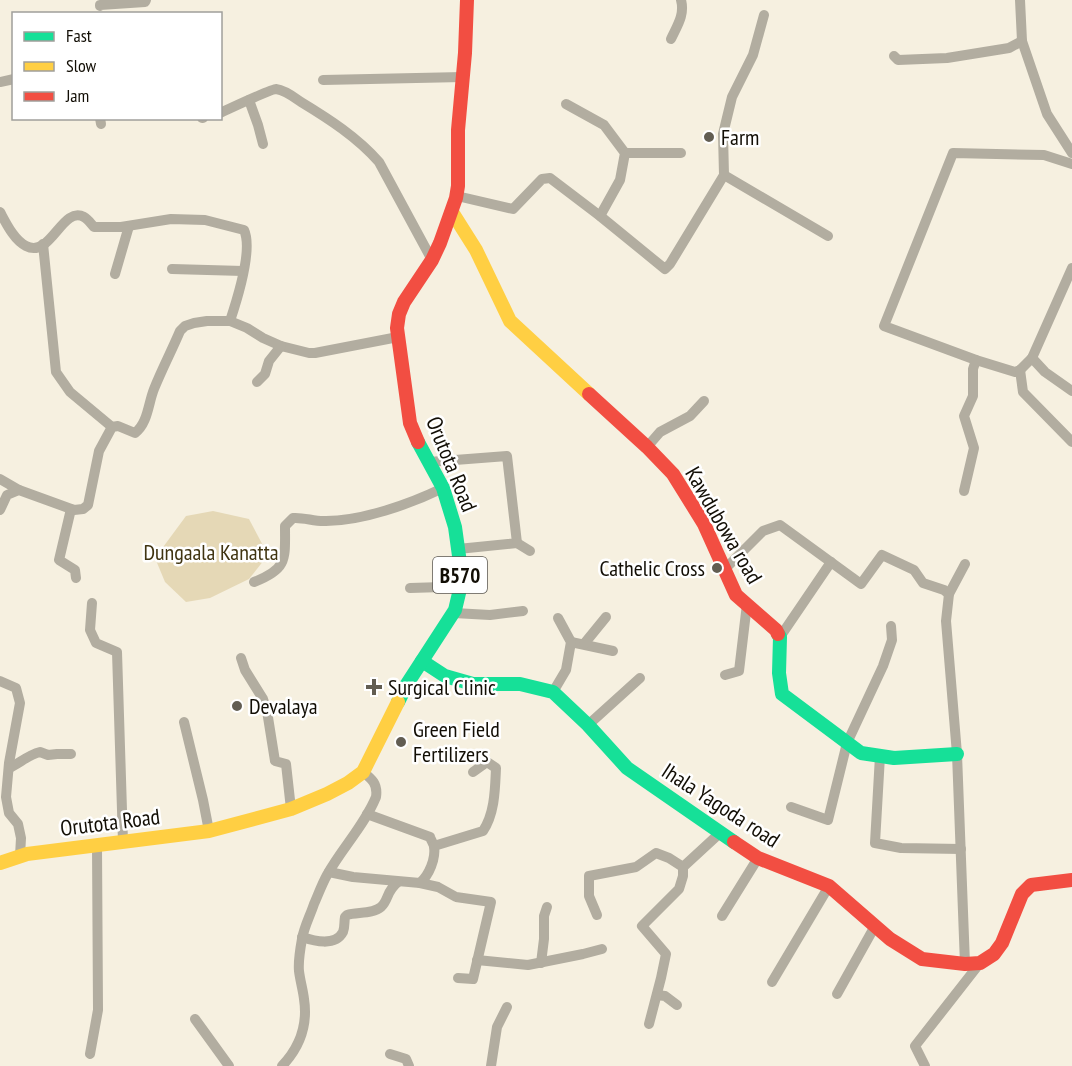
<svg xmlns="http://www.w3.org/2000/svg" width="1072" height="1066" font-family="'PT Sans Narrow',sans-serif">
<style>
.green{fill:#e5d8b6}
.water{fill:#f7e1a4}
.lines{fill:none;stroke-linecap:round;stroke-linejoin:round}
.street{stroke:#b2ada0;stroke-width:10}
.fast{stroke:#16e098;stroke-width:14}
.slow{stroke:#ffcf43;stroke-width:14}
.jam{stroke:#f24e42;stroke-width:14}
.poi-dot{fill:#625d52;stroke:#fff;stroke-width:2}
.labels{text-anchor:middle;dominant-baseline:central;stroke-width:5;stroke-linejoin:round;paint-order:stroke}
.shield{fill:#fff;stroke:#595650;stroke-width:1.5}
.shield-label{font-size:21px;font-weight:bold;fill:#120e05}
.poi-label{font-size:22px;fill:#120e05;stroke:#fff;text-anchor:start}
.street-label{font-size:22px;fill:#120e05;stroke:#fff}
.park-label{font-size:22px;fill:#403411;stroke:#fff}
</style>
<rect width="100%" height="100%" fill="#f6f0e0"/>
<polygon class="green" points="213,511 249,519 268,555 249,579 210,598 186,602 165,582 155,558 186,516"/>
<circle class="water" cx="238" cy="554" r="7"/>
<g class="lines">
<g class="street">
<polyline points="1020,0 1022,41 1047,114 1072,153"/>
<polyline points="100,6 100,5 145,2 146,0"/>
<path d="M671,39C677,26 685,15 681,0"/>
<polyline points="894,56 898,60 947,58 1009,48 1022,41"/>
<polyline points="323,80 463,77"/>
<polyline points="0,82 14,79"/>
<polyline points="249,100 258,125 263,144"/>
<polyline points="566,104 604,125 625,153 620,180 600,216"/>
<path d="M220,113C229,109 271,89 276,89C285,90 294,97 301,102C329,119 357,137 379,162L432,260"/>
<polyline points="100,118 101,124"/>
<polyline points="202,118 203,118"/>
<polyline points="625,153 681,153"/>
<polyline points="1072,164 1044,155 953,153 884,326 976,360 1015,372 1020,370 1032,358 1072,268"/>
<polyline points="724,175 723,134 732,97 753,55 764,15"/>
<polyline points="457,196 513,209 542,179 550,178 600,216 665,269 670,264 724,175 828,236"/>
<path d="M0,212C6,223 14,240 26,246C51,259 62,205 84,217C88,219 91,224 94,227H121L171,219L205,220L244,230C253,249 237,300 230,321"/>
<polyline points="43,244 56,372 70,392 112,427"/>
<polyline points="172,269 243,271"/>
<polyline points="115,274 129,226"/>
<polyline points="1032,358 1045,372 1072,391"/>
<polyline points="1020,370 1023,392 1072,442"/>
<polyline points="257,382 265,374 269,361 281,346 309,353 315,353 398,337"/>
<polyline points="647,447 660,432 690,416 704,401"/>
<polyline points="429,462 507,456 517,543 458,549"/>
<polyline points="0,479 19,490"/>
<polyline points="964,491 974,448 964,416 973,396 973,369 976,360"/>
<polyline points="71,509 59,560 75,570 76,578"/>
<path d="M0,510L7,495L19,490L74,510L83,509L88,505L99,451L112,427L118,426L135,433C148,423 148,404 154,389C162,369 172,350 180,331L185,326L194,323L207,321H230L247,328L263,338L281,346"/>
<polyline points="517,543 530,551"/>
<polyline points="724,570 763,531 780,525 861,584 882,555 914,570 923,583 944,590 949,594"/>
<path d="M254,582C288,569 285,559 285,526L293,518C304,517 315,522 326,521C362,521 410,504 443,488"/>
<polyline points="410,588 443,587 460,589"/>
<polyline points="92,603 90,630 96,643 117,652 123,842"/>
<polyline points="454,613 490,615 523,611"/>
<polyline points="780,637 831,562"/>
<polyline points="571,642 613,651"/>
<polyline points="584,644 606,617"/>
<polyline points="241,658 245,670 263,699 267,711 275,761 286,764 291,809"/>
<polyline points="725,675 739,671 747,604"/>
<polyline points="0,681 16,688 20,703 9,763 6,797 9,813 18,824 21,838 20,856"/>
<polyline points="553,692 566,670 571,642 558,618"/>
<polyline points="184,722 203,800 209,831"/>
<polyline points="588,725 640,678"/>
<polyline points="880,756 875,843 901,848 961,849"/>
<path d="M9,768C20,763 28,755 40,752L48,755L57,754H71"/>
<polyline points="791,807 828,820 847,743 883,666 892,640 891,626"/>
<path d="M367,814L430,837C430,838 434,845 434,846C436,859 429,875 420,883"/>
<path d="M434,846L483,831C495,813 495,789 496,768L487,762L473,772"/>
<polyline points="329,872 353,877 420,883 438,887 456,897 491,902 473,979 458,978"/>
<polyline points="597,915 589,896 589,876 636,867 656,853 669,858 683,867"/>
<polyline points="722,916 758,858"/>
<path d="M302,937C314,941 335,947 343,932C345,927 344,922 345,917L347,915C357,912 373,914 381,907C389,900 386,891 398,882"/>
<polyline points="477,960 528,965 583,954 602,949"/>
<polyline points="541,963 544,939 544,916 547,907"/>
<polyline points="965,964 957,754 946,621 949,594 965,564"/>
<polyline points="772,982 829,886"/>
<polyline points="837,994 875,926"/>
<polyline points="657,995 665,996 677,1005"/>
<polyline points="195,1019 229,1066"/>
<polyline points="649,1024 661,978 666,954 642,926 679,889 683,876 683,867 721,832"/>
<polyline points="90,1054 98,1010 97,846"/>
<polyline points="390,1054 406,1059 409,1066"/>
<path d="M282,1066C300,1047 308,1025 304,999C303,990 300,980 299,971C298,961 300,950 302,939C304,927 310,916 314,904C318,895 322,884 327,875C342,848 364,826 376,797C378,784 372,779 363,772"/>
<polyline points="491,1066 497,1027 507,1007"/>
<polyline points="925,1066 915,1046 980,963"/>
</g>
<g class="fast">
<polyline points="778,634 780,637 779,673 782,694 861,753 894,758 957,754"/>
<polyline points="422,661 445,676 473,684 520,684 553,692 588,725 627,768 734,842"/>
<polyline points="398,702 407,684 455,610 460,589 460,563 455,527 443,488 418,442"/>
</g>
<g class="slow">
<polyline points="452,212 476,250 510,321 589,394"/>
<polyline points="0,863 27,854 209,831 291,809 327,794 348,783 363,772 398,702"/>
</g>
<g class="jam">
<polyline points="589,394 647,447 673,474 704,524 736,595 776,630 778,634"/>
<polyline points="418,442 410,423 397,328 399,314 404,302 432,260 440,243 456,198 458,186 458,130 465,53 467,0"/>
<polyline points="734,842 758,858 829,886 890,939 922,959 965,964 980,963 994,954 1002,943 1022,894 1031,885 1072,880"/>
</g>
</g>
<g class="poi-dot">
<circle cx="709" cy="137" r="6"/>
<circle cx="717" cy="568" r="6"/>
<path d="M371 678h6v6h6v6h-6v6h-6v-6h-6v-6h6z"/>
<circle cx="237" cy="706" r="6"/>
<circle cx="401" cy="742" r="6"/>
</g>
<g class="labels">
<rect class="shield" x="433" y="557" width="54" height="36" rx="4.5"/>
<g class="shield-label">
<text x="460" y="575">B570</text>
</g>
<g class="poi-label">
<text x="721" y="137">Farm</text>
<text x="705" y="568" text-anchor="end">Cathelic Cross</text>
<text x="388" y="687">Surgical Clinic</text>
<text x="249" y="706">Devalaya</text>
<text x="413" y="729">Green Field<tspan x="413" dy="25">Fertilizers</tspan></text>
</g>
<g class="street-label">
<text transform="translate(452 464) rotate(68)">Orutota Road</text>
<text transform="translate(724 525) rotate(60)">Kawdubowa road</text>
<text transform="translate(721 805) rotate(33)">Ihala Yagoda road</text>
<text transform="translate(110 822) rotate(-7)">Orutota Road</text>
</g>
<g class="park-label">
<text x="211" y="552">Dungaala Kanatta</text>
</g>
</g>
<rect x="12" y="12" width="210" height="108" fill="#ffffff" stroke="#a09f9b" stroke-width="1.5"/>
<rect x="24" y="32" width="30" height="9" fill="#16e098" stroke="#a09f9b" stroke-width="1.5"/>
<text x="66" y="42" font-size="18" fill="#120e05">Fast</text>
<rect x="24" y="62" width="30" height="9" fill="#ffcf43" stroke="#a09f9b" stroke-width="1.5"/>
<text x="66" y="72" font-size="18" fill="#120e05">Slow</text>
<rect x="24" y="92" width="30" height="9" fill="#f24e42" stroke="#a09f9b" stroke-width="1.5"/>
<text x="66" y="102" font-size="18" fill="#120e05">Jam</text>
</svg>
